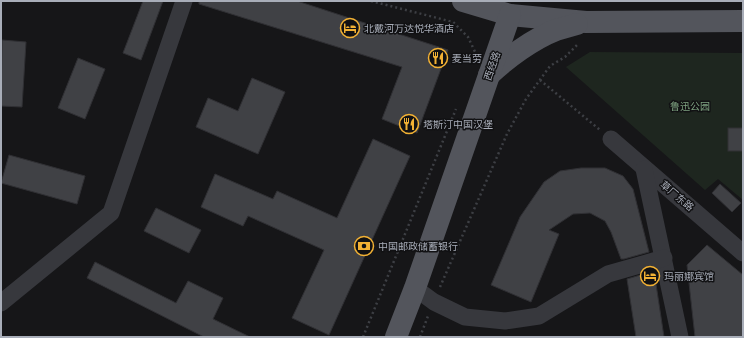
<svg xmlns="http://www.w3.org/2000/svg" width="744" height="338" font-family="'PT Sans','Noto Sans SC',sans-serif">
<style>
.green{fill:#1e261f}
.building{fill:#404145;stroke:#303034}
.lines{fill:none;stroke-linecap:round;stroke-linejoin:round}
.path{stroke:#3d3f44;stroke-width:2.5;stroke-dasharray:2 3;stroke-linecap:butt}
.minor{stroke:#37383d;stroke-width:17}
.major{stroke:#53555c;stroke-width:22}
.labels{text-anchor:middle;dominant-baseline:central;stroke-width:3;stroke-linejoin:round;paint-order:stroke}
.poi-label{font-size:10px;fill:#a8adb8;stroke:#111113;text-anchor:start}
.street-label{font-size:10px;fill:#a8adb8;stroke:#111113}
.park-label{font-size:10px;fill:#7fa381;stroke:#111113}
</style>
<rect width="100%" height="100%" fill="#161618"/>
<polygon class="green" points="590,52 743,53 743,200 718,179 705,190 566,67"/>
<g class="building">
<polygon points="143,1 163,1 141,60 123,53"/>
<polygon points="199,1 297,1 448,50 417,133 382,119 402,67 199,4"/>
<polygon points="2,40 26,42 22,107 1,106"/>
<polygon points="78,58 105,69 85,119 58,108"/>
<polygon points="252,78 285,92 258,154 196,127 208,98 238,111"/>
<rect x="728" y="128" width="15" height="23"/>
<polygon points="373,139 410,156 329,335 292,318 324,250 248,216 243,226 201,207 215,174 273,199 277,191 337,218"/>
<polygon points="9,155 85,176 77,204 1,183"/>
<polygon points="581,168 605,168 623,176 633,189 649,252 624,259 621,259 611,232 605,221 590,213 573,214 549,230 559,234 531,302 491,285 520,217 544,182 560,171"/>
<polygon points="720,184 741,203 732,212 712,193"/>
<polygon points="156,208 201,230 189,253 144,231"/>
<polygon points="707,245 743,275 743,337 695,337 687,265"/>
<polygon points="95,262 176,303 188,281 223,298 213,319 250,337 204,337 87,278"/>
<polygon points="654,271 664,337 636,337 627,279"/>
</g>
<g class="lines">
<g class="path">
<polyline points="371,1 453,22 468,37 476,54"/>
<polyline points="540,80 600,130"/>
<polyline points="440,287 507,134 526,99 550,66 565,57 579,43"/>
<polyline points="363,337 456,109"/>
<polyline points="420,337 428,316"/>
</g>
<g class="minor">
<polyline points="611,139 743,253"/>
<polyline points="644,169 680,337"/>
<polyline points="415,288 434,302 465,317 505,321 539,316 608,274 664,258"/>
<polyline points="1,303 111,213 184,1"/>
</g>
<g class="major">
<polyline points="463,1 510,15 586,22 743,21"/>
<path d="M489,75C507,58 533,39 556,30C563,28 570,26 577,24"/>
<polyline points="396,337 415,288 510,15"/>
</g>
</g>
<defs>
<g id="hotel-ring" transform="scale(1)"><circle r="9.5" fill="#111113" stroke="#f2b134" stroke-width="1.5"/><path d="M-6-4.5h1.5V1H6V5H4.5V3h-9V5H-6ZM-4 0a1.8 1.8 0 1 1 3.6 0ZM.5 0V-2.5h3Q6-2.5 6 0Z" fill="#f2b134"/></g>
<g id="restaurant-ring" transform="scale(1)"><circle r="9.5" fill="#111113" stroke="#f2b134" stroke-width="1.5"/><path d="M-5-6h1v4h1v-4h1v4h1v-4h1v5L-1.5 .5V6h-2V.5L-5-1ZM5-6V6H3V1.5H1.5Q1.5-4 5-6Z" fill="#f2b134"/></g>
<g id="bank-ring" transform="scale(1)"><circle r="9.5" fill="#111113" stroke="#f2b134" stroke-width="1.5"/><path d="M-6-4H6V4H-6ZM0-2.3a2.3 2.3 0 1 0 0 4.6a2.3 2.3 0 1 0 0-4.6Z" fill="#f2b134"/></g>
</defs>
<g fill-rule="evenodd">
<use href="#hotel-ring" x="350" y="28"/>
<use href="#restaurant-ring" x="438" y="58"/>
<use href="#restaurant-ring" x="409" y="124"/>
<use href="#bank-ring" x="364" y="246"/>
<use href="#hotel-ring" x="650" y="276"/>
</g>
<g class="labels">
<g class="poi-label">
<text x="364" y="28">北戴河万达悦华酒店</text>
<text x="452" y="58">麦当劳</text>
<text x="423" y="124">塔斯汀中国汉堡</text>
<text x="378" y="246">中国邮政储蓄银行</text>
<text x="664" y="276">玛丽娜宾馆</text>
</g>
<g class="street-label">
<text transform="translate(492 66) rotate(-71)">西经路</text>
<text transform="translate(677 196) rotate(40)">草厂东路</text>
</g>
<g class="park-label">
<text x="690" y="106">鲁迅公园</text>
</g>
</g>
<rect width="744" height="338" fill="none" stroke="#a8adb8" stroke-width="4"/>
</svg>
